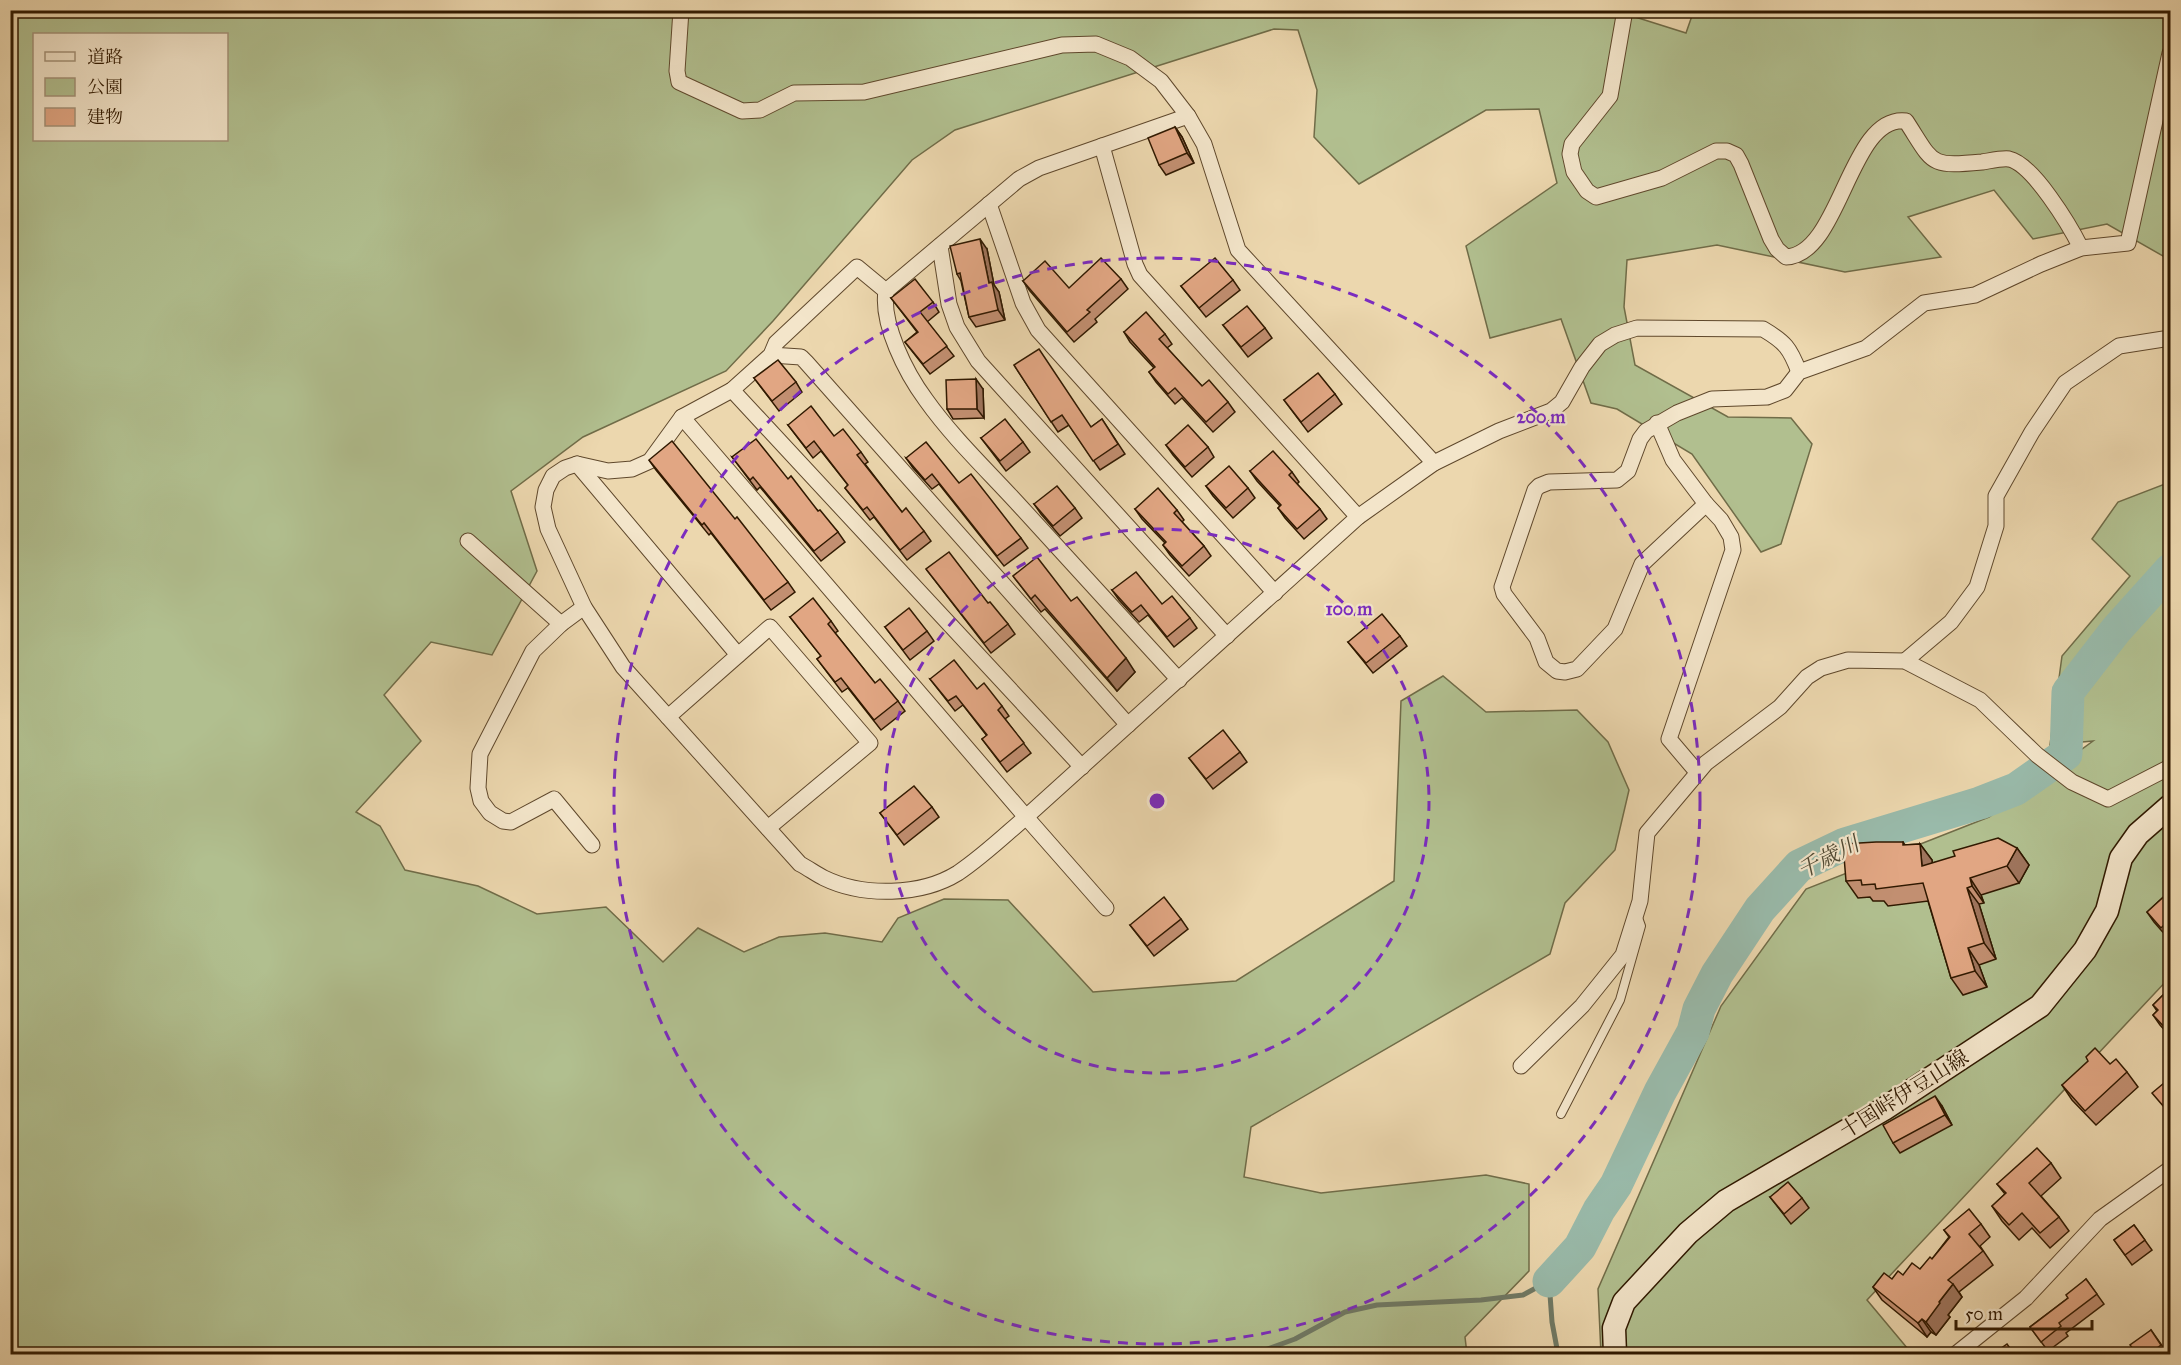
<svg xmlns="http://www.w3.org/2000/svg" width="2181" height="1365" font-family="'IM FELL Great Primer','Noto Serif JP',serif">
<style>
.green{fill:#b1bf8f;stroke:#706c48;stroke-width:1.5;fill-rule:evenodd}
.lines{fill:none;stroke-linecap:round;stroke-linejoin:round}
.stream{stroke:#6f7a66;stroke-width:5}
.river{stroke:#99baaa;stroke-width:33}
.lane-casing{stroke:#5f482c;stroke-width:10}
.street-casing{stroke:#5f482c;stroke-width:17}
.secondary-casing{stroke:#301900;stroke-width:25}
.lane{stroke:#f3e5ca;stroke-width:8}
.street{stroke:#f3e5ca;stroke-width:15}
.secondary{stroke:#f3e5ca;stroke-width:22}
.wall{fill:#c28f71;stroke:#301900;stroke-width:1.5}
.shaded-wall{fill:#9e745c;stroke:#301900;stroke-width:1.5}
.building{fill:#e1a683;stroke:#301900;stroke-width:1.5}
.ring{fill:none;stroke:#7b2cbf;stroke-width:3;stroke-dasharray:10 8}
.labels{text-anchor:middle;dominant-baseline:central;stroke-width:4.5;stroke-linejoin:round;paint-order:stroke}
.street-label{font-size:21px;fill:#301900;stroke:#f3e5ca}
.water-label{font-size:22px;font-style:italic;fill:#504933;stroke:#f3e5ca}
.centre{fill:#7b2cbf;stroke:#f3e5ca;stroke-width:3}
.ring-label{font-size:18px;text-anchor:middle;font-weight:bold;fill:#7b2cbf;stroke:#f3e5ca;stroke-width:4.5;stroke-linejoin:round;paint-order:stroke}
</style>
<rect width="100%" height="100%" fill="#ecd7ae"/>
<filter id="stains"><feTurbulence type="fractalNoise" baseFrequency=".00333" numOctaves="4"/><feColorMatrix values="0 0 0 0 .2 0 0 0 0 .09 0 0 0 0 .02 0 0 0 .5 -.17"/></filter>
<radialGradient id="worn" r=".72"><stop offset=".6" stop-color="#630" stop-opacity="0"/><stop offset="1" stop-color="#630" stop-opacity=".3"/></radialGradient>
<g class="green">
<path d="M1613,10L1686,33L1694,10L2170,11V260L2107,224L2033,239L1994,190L1908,217L1941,257L1845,272L1717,245L1627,260L1624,307L1635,365L1728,417L1791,418L1812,444L1781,544L1761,552L1692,454L1617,409L1591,403L1561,319L1490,338L1466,246L1557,183L1539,109L1486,110L1359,184L1314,137L1317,90L1298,30L1274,29L955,130L912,160L773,321L726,371L583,437L511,491L537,571L492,655L431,642L384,695L421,741L356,812L380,826L405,870L478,886L537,914L606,907L663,962L698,928L744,952L779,937L825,933L882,942L898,918L944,899L1008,900L1093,992L1236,981L1394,881L1401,701L1443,676L1486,712L1577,710L1608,742L1629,790L1615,850L1565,903L1550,954L1251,1127L1244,1177L1321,1193L1486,1175L1529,1184V1271L1465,1337L1467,1354H11L10,11ZM34,34H226V140H34Z"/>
<polygon points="2170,482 2170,977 1867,1300 1908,1349 1904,1354 1601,1354 1598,1289 1721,1006 1806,889 1989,817 2093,741 2050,745 2062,656 2130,576 2092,539 2118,502"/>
</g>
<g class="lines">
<polyline class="stream" points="1254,1354 1295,1339 1345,1312 1377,1305 1481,1300 1523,1295 1549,1281 1552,1322 1558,1354"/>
<polyline class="river" points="1549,1281 1580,1247 1599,1210 1616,1185 1660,1092 1693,1032 1699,1009 1717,974 1760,909 1799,866 1845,844 1980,803 2016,789 2066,754 2068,692 2116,630 2170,570"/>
<g class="lane-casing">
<polyline id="lane" points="1561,1114 1620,1000 1641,926 1637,915"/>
</g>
<g class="street-casing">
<g id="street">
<polyline points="681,10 677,71 679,82 742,111 760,110 794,93 864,92 1062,45 1096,44 1130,58 1161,81 1188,116 1204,144 1238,250 1434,463"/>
<path d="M1625,10L1610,96L1572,144L1570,154L1574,172L1587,191L1596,197L1662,178L1716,151H1727L1736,155L1741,164L1771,239L1777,249L1786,257C1841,255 1849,114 1906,121C1934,164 1928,167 1982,162C1989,161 2002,158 2009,159C2033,164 2070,226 2081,248"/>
<path d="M1188,116L1039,168L1019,179L886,291L857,267L776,343L771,355L732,390L682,417L650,461L632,469L608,471L577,464L565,468L553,476L546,490L543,507L548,529L584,607L623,667L800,864C808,868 816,874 824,878C863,897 921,896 958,873C982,857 1004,836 1026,817L1358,517L1434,463L1499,431L1551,411L1562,402L1582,367L1600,344L1615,335L1637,328L1763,329C1785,342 1790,348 1799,372"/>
<polyline points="1102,146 1135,264 1140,275 1358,517"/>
<polyline points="989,204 1023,303 1038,330 1275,593"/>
<polyline points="940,246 949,304 957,327 978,361 1227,636"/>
<path d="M886,291C881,324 906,373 926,400C953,438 988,471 1019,505C1072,563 1126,622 1179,680"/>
<polyline points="771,355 801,357 806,362 1128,725"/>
<polyline points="732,390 1082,767"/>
<polyline points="682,417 1026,817 1106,908"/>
<polyline points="1657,423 1673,460 1706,504 1721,520 1731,537 1733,550 1669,739 1697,772"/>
<polyline points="577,464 738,655"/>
<polyline points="1706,504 1642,564 1615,629 1577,669 1565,672 1557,671 1546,662 1537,638 1504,594 1502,587 1535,490 1539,486 1549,482 1617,480 1628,471 1640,439 1646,431 1677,413 1712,399 1767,397 1785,390 1799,372 1866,348 1924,303 1975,295 2041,264 2081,248 2128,243 2170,53"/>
<polyline points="468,541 561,624"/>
<polyline points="584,607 561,624 533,651 480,754 478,788 481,801 490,813 503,821 511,822 554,799 592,845"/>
<polyline points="1905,661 1951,622 1977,587 1996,526 1996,496 2032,432 2065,383 2119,346 2170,338"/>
<polyline points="668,717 770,627 870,743 768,828"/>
<polyline points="1521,1066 1582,1006 1623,955 1640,901 1647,833 1706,763 1780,707 1807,677 1821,668 1848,660 1905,661 1980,700 2037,755 2072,782 2108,799 2170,767"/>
<polyline points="1956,1354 2026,1298 2100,1219 2170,1169"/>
</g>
</g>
<g class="secondary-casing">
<polyline id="secondary" points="1615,1354 1614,1328 1624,1302 1688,1233 1726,1201 1884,1109 2040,1006 2085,950 2107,911 2121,858 2138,834 2170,806"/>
</g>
<use href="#lane" class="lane"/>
<use href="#street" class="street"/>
<use href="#secondary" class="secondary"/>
</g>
<g class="wall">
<polygon points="1175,127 1182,137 1194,163 1166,175 1159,165"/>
<polygon points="987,249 994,285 999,292 1005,320 976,327 969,317 961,281 957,274"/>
<polygon points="1121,279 1128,289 1095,319 1097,322 1074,342 1030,291 1023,281 1069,288"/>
<polygon points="1233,280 1240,290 1206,317 1181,286"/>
<polygon points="891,298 933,302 939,312 927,322 954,356 930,374 905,342 917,332"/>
<polygon points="1223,325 1265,328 1272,338 1248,357"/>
<polygon points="1124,332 1165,334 1172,344 1167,348 1202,386 1228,402 1235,412 1213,432 1182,398 1175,404 1156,382 1149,372 1154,368 1130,342"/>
<polygon points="1014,365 1091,427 1102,419 1125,454 1100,470 1069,425 1058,432"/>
<polygon points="754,378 796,382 802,392 779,411"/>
<polygon points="983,389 984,418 953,419 947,409"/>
<polygon points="1335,394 1342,404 1308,432 1284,400"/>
<polygon points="788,425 834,436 861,452 868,462 865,464 902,512 924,531 931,541 907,560 874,517 870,520 845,488 848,485 821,451 813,458"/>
<polygon points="981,438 1023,442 1030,452 1006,471"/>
<polygon points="1166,445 1208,447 1214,457 1192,477 1173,455"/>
<polygon points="732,457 788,479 838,532 845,542 821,561 760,487 757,490"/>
<polygon points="906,458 959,483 1021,538 1028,548 1004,566 939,484 932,489 913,468"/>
<polygon points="649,460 788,582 795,592 771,610 711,533 709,535 656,470"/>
<polygon points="1250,471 1292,472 1299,482 1297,484 1320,509 1327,519 1304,539 1285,518 1278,508 1280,506 1257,481"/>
<polygon points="1206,486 1248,488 1255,498 1233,518 1213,496"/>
<polygon points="1034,504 1075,508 1082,518 1060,536 1041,514"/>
<polygon points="1135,509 1177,510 1184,520 1182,522 1204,546 1211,556 1189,576 1170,555 1163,545 1165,543 1142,519"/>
<polygon points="926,569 988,603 1008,624 1015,634 991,653"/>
<polygon points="1013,576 1071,601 1135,672 1117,691 1045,609 1041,612"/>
<polygon points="1112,590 1162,604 1190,618 1197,628 1174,647 1148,615 1139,622 1119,600"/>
<polygon points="790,617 831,621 838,631 835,633 875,683 898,701 905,711 881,730 848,688 842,692 817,659 821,656"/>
<polygon points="885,627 927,631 934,641 910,660"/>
<polygon points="1400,636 1407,646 1373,673 1348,642"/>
<polygon points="930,679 977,689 1002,706 1009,716 1005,719 1031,753 1007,772 982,739 987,736 963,705 955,711"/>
<polygon points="1240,752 1247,762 1213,789 1189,758"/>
<polygon points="932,807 939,817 904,845 880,813"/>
<polygon points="1903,842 1905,845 1920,844 1932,860 1932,863 2017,848 2029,865 2019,883 1981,895 1984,903 1979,904 1996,959 1979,965 1987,987 1963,995 1951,978 1928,901 1888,906 1884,901 1873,901 1870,897 1858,898 1846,881"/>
<polygon points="2170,891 2170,935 2168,938 2154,922 2147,912"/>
<polygon points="1181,919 1188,929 1154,956 1130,925"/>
<polygon points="2170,988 2170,1036 2160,1025 2153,1015 2157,1011 2153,1005"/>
<polygon points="2110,1064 2127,1072 2138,1087 2096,1125 2072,1100 2062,1085"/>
<polygon points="1942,1106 1952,1125 1900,1153 1893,1143"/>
<polygon points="2051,1163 2061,1178 2041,1196 2059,1217 2069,1231 2050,1248 2032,1228 2019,1240 2002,1221 1992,1206 2005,1194 1997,1184"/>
<polygon points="1770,1197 1802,1198 1809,1208 1791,1224"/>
<polygon points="1981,1224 1990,1237 1980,1246 1993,1265 1959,1292 1962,1297 1948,1315 1950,1317 1936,1335 1931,1332 1927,1337 1882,1300 1873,1287 1920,1269 1932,1259 1949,1237 1944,1230"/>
<polygon points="2134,1225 2152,1250 2132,1265 2114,1240"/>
<polygon points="2086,1279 2104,1304 2066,1333 2068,1336 2048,1351 2030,1327 2068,1298"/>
<polygon points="2151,1330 2168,1354 2137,1354"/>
</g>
<g class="shaded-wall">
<polygon points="1175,127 1182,137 1194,163 1187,153"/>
<polygon points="980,239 987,249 994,285 999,292 1005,320 998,310 989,283"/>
<polygon points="976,379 983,389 984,418 977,409"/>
<polygon points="1126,658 1135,672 1117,691 1107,678"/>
<polygon points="1920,844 1932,860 1934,882 1922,866"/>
<polygon points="2017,848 2029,865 2019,883 2007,866"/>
<polygon points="1970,878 1981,895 1984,903 1972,886"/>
<polygon points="1967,888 1979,904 1996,959 1984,943"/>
<polygon points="1968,948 1979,965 1987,987 1975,971"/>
<polygon points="1935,1096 1942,1106 1952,1125 1945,1115"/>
<polygon points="1953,1284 1962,1297 1948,1315 1950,1317 1936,1335 1926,1322 1939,1302"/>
<polygon points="1922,1319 1931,1332 1927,1337 1918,1323"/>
</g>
<g class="building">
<polygon points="1175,127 1187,153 1159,165 1148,138"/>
<polygon points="980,239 989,283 992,282 998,310 969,317 960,273 957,274 950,246"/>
<polygon points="1101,258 1121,279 1087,310 1090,312 1067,332 1023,281 1045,261 1069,288"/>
<polygon points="1215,258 1233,280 1199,308 1181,286"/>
<polygon points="915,279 933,302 920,312 947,346 923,364 905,342 918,332 891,298"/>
<polygon points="1247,306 1265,328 1241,347 1223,325"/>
<polygon points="1146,312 1165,334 1159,339 1202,386 1209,380 1228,402 1206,422 1175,388 1168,394 1149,372 1155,367 1124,332"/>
<polygon points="1039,349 1091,427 1102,419 1118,444 1093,461 1062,415 1051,422 1014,365"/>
<polygon points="778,360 796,382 772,401 754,378"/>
<polygon points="1318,373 1335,394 1301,422 1284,400"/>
<polygon points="976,379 977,409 947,409 946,380"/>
<polygon points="811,406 834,436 843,429 861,452 857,455 902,512 906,508 924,531 900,550 867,507 863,510 845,488 848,485 814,441 806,448 788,425"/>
<polygon points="1005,419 1023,442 1000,461 981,438"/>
<polygon points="1188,425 1208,447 1185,467 1166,445"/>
<polygon points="756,439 788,479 791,476 818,511 820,510 838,532 814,551 753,477 750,480 732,457"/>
<polygon points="672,441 735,519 737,517 788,582 764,600 704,523 702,525 649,460"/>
<polygon points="926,442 959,483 971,474 1021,538 997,556 932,474 925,480 906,458"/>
<polygon points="1273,451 1292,472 1289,475 1320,509 1297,529 1278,508 1281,505 1250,471"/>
<polygon points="1229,466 1248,488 1226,508 1206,486"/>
<polygon points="1057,486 1075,508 1053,526 1034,504"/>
<polygon points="1158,488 1177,510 1174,513 1204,546 1182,566 1163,545 1166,542 1135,509"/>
<polygon points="949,552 988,603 990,602 1008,624 984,643 926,569"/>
<polygon points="1037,557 1071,601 1077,597 1126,658 1107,678 1035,595 1031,599 1013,576"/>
<polygon points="1136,572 1162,604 1172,596 1190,618 1167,637 1141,605 1132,612 1112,590"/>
<polygon points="813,598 831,621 828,624 875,683 880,679 898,701 874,720 841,678 835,682 817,659 821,656 790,617"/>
<polygon points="909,608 927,631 903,650 885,627"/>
<polygon points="1382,614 1400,636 1366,663 1348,642"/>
<polygon points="954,660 977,689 984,683 1002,706 998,710 1024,743 1000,762 982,739 987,735 956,696 948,701 930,679"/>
<polygon points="1223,730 1240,752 1206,779 1189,758"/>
<polygon points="914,786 932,807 897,835 880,813"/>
<polygon points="1998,838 2017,848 2007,866 1970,878 1972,886 1967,888 1984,943 1968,948 1975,971 1951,978 1923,883 1876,889 1875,884 1862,885 1861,880 1846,881 1843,844 1876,842 1903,842 1903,845 1920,844 1922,866 1955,856 1953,851"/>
<polygon points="2170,891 2170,919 2161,928 2147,912"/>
<polygon points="1164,897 1181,919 1147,946 1130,925"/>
<polygon points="2170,988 2170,1030 2169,1032 2153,1015 2158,1010 2153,1005"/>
<polygon points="2095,1048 2110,1064 2116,1059 2127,1072 2085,1111 2062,1085 2088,1061 2086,1057"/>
<polygon points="2164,1083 2170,1091 2170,1114 2152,1093"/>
<polygon points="1935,1096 1945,1115 1893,1143 1883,1125"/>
<polygon points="2037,1148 2051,1163 2029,1183 2059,1217 2040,1233 2022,1213 2009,1225 1992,1206 2006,1193 1997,1184"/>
<polygon points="1788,1182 1802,1198 1784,1214 1770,1197"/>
<polygon points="1969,1209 1981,1224 1969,1234 1983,1251 1948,1280 1953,1284 1939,1302 1940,1303 1926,1322 1922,1319 1918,1323 1873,1287 1884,1273 1892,1279 1898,1271 1903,1275 1912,1263 1920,1269 1930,1257 1932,1259 1950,1237 1944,1230"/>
<polygon points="2134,1225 2145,1240 2125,1255 2114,1240"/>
<polygon points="2086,1279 2097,1294 2059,1323 2061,1326 2041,1342 2030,1327 2068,1298 2066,1295"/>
<polygon points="2151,1330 2161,1345 2149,1354 2137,1354 2130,1345"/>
<polygon points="2007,1344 2014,1354 1993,1354"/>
</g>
<g class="ring">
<circle cx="1157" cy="801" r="272"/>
<circle cx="1157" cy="801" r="543"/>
</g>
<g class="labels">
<g class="street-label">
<text transform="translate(1904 1094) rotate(-32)">十国峠伊豆山線</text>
</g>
<g class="water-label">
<text transform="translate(1828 857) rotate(-27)">千歳川</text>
</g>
</g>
<circle cx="1157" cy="801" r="9" class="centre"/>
<g class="ring-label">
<text x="1541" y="423">200 m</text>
<text x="1349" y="615">100 m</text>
</g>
<rect width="2181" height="1365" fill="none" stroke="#ecd7ae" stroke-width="36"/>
<rect x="12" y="12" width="2157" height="1341" fill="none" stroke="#301900" stroke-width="3"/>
<rect x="18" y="18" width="2145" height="1329" fill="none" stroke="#301900" stroke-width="1.5"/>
<rect x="33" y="33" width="195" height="108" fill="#f3e5ca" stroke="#a59379" stroke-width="1.5"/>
<rect x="45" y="52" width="30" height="9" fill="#f3e5ca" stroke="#a59379" stroke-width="1.5"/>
<text x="87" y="63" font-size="18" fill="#301900">道路</text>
<rect x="45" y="78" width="30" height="18" fill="#b1bf8f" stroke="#a59379" stroke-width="1.5"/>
<text x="87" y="93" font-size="18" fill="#301900">公園</text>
<rect x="45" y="108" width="30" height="18" fill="#e1a683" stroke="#a59379" stroke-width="1.5"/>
<text x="87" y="123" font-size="18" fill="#301900">建物</text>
<path d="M1956 1320v9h136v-9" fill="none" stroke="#301900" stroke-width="3"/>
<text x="1965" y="1320" font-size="18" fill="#301900" stroke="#f3e5ca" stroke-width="4.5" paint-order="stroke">50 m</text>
<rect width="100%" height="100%" filter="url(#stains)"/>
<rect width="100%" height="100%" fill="url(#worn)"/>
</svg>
